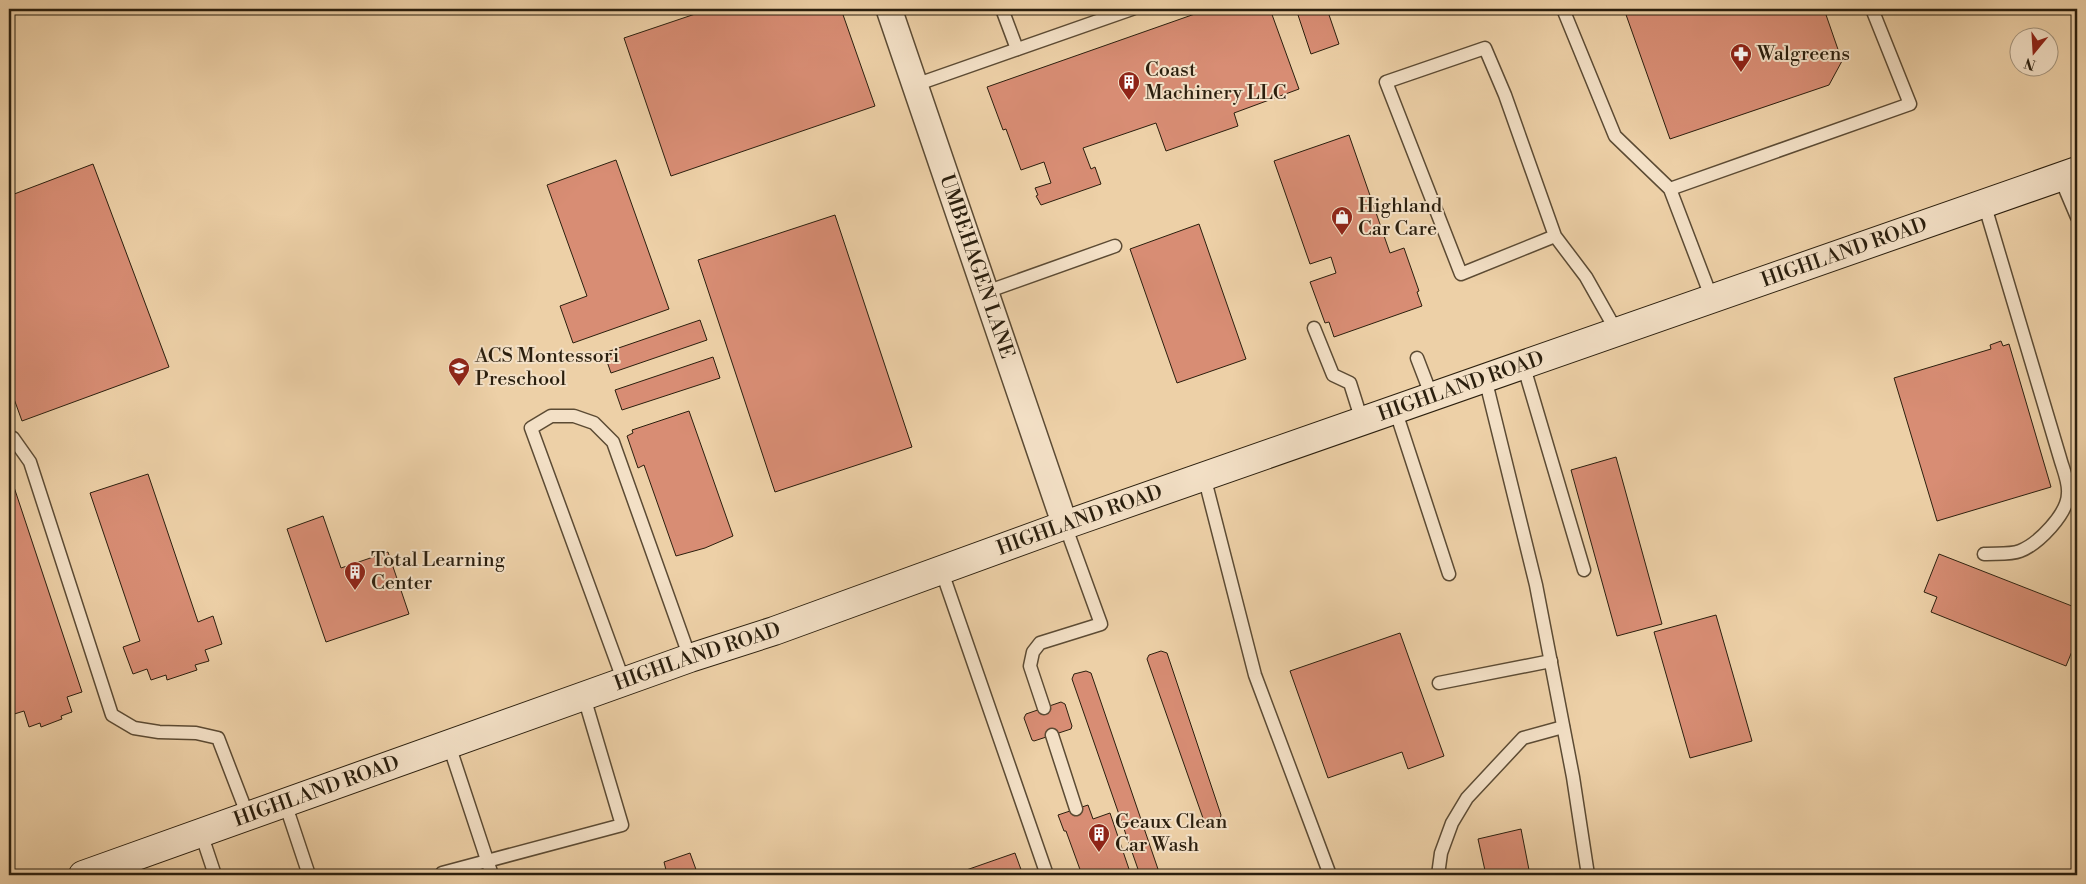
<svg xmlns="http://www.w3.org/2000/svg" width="2086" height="884" font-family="'Libre Bodoni',serif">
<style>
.building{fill:#d88d74;stroke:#2b1f0e}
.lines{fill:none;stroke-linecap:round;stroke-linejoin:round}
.service-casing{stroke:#5c4b34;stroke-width:15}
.minor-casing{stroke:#5c4b34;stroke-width:28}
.secondary-casing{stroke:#2b1f0e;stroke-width:30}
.service{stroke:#f3e0c6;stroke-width:12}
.minor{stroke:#f3e0c6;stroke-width:25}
.secondary{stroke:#f3e0c6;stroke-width:28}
.labels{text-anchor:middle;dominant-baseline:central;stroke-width:4;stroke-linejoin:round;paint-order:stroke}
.poi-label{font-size:20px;fill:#2b1f0e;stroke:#f3e0c6;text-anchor:start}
.street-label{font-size:20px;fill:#2b1f0e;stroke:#f3e0c6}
</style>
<rect width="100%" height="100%" fill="#edd0a7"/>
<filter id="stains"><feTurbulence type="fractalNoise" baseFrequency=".004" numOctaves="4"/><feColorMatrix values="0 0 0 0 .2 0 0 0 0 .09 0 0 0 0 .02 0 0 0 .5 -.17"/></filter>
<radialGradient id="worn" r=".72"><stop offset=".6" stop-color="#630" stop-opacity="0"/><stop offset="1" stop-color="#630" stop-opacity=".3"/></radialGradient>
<g class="building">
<polygon points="710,9 841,9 875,106 671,176 624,38"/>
<polygon points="1209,9 1270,9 1299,89 1234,113 1238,126 1166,151 1156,123 1083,148 1091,169 1095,167 1101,184 1041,205 1036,196 1038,195 1035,188 1051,183 1044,162 1021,170 1006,129 1003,130 987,87"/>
<polygon points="1296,9 1327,9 1339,44 1311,54"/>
<polygon points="1624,9 1824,9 1842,61 1829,85 1670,139"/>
<polygon points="1349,135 1390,253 1404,248 1419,291 1417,292 1422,306 1334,337 1329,322 1325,323 1310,282 1336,273 1331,257 1310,264 1274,161"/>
<polygon points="616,160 669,309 573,343 560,306 587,296 547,185"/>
<polygon points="93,164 169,367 22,421 9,385 9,196"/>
<polygon points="835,215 912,447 775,492 698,260"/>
<polygon points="1199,224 1246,359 1177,383 1130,249"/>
<polygon points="700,320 707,340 611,373 604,353"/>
<polygon points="2001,341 2003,346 2009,344 2051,487 1937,521 1894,378 1991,349 1990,345"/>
<polygon points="713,357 720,378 622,410 615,390"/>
<polygon points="689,411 733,536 705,548 676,556 644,465 638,468 627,436 633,433 632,430"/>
<polygon points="1616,457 1662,624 1617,636 1571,470"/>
<polygon points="9,472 82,692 67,697 72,712 61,716 62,719 41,727 40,723 29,727 24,711 11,715 9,709"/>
<polygon points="148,474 198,622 213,616 222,644 205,650 209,661 195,665 197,670 167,680 166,675 151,680 147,669 133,674 123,647 140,641 90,493"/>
<polygon points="323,516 341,568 388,552 409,614 326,642 287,529"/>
<polygon points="1939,554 2077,608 2077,639 2066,666 1931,612 1937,597 1924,592"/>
<polygon points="1716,615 1752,741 1690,758 1654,632"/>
<polygon points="1400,633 1444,756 1408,769 1402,752 1328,778 1290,671"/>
<polygon points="1161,651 1167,653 1221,815 1220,819 1207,824 1204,821 1147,659 1149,655"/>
<polygon points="1086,671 1091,673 1160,875 1140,875 1072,679 1074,674"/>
<polygon points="1061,702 1065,704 1072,726 1071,729 1034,741 1032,740 1024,718 1026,714"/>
<polygon points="1088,805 1093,819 1110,813 1131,875 1082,875 1066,831 1064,831 1058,815"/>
<polygon points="1521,829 1530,875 1486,875 1478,839"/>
<polygon points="690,853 698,875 650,875 666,870 664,862"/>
<polygon points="1015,853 1023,875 952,875"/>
</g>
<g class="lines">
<g class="service-casing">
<g id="service">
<polyline points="9,9 10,9"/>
<polyline points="1002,9 1017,49"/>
<polyline points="1563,9 1615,136 1670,189 1712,299"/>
<polyline points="915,85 1132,9"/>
<polyline points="2060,177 2077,217"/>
<polyline points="1670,189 1910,104 1872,9"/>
<path d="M1984,203L2060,458C2063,469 2069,482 2068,493C2068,514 2038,544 2020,551C2010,555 1995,553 1984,554"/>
<polyline points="1555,236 1461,274 1386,82 1485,48 1505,95 1555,236 1586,277 1617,332"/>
<polyline points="986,292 1115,246"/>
<polyline points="1314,328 1333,375 1350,383 1362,421"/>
<polyline points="1417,358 1432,397"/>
<polyline points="1523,364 1584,570"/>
<polyline points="1485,378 1536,585 1573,777 1588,875"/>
<polyline points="1395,409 1449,574"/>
<polyline points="9,436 13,438 30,462 112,715 134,728 159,732 196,733 218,738 248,816"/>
<polyline points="1204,476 1255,675 1330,875"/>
<polyline points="941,569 1047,875"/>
<polyline points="624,682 531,428 551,416 574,416 594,423 613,442 690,658"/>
<polyline points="1439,683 1551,661"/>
<polyline points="1044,708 1030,666 1033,652 1040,643 1101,624 1065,525"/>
<polyline points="1052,735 1076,809"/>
<polyline points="449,745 492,875"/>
<polyline points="285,803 309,875"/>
<polyline points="201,833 215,875"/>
<polyline points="442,873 622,825 584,697"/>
<polyline points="1438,875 1441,853 1452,823 1467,798 1523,738 1563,727"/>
</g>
</g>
<g class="minor-casing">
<g id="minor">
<path id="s1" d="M889,9L1065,525"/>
</g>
</g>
<g class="secondary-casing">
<g id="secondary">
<path id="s2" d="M83,875L690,658L774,631L1065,525L2077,171"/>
</g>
</g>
<use href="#service" class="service"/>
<use href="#minor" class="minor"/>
<use href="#secondary" class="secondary"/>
</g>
<defs>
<g id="pharmacy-pin" transform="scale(1.125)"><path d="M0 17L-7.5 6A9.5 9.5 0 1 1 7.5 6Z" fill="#8f2418" stroke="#f3e0c6"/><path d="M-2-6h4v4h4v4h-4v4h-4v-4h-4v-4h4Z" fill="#fff"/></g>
<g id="building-pin" transform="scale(1.125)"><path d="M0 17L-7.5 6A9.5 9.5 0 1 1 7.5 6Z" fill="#8f2418" stroke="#f3e0c6"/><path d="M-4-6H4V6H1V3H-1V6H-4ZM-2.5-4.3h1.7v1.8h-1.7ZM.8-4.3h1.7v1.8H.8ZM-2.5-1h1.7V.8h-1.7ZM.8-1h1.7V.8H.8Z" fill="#fff"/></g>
<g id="shop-pin" transform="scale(1.125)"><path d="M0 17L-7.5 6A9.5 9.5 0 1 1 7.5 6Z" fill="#8f2418" stroke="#f3e0c6"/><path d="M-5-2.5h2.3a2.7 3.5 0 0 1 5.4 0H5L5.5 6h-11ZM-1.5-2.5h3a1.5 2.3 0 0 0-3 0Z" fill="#fff"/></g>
<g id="school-pin" transform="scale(1.125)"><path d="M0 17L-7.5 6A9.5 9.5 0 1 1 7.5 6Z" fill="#8f2418" stroke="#f3e0c6"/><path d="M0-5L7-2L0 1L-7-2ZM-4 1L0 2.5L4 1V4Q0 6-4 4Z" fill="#fff"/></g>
</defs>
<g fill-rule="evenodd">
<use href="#pharmacy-pin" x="1741" y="54"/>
<use href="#building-pin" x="1129" y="82"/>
<use href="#shop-pin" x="1342" y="217"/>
<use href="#school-pin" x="459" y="368"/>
<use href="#building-pin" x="355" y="572"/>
<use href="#building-pin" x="1099" y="834"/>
</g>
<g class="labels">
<g class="poi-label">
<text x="1757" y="54">Walgreens</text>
<text x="1145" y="70">Coast<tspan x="1145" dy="23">Machinery LLC</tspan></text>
<text x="1358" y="206">Highland<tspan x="1358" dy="23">Car Care</tspan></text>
<text x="475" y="356">ACS Montessori<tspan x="475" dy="23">Preschool</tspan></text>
<text x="371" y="560">Total Learning<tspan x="371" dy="23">Center</tspan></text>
<text x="1115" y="822">Geaux Clean<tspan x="1115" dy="23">Car Wash</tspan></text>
</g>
<g class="street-label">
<text stroke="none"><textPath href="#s2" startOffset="1868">HIGHLAND ROAD</textPath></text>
<text stroke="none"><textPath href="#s1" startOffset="272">UMBEHAGEN LANE</textPath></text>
<text stroke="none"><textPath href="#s2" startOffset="1462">HIGHLAND ROAD</textPath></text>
<text stroke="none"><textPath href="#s2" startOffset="1058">HIGHLAND ROAD</textPath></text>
<text stroke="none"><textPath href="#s2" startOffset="652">HIGHLAND ROAD</textPath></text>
<text stroke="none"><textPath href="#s2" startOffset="248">HIGHLAND ROAD</textPath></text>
</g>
</g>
<rect width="2086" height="884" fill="none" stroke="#edd0a7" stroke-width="30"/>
<rect x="10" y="10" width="2066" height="864" fill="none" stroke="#2b1f0e" stroke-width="2.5"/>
<rect x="15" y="15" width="2056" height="854" fill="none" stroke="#2b1f0e"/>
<g transform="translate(2034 52) rotate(198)"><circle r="24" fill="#f3e0c6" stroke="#a3937c"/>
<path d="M0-4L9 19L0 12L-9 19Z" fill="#8f2418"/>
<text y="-8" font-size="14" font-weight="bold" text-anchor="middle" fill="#2b1f0e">N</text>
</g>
<rect width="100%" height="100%" filter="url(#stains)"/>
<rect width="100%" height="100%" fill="url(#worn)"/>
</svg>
